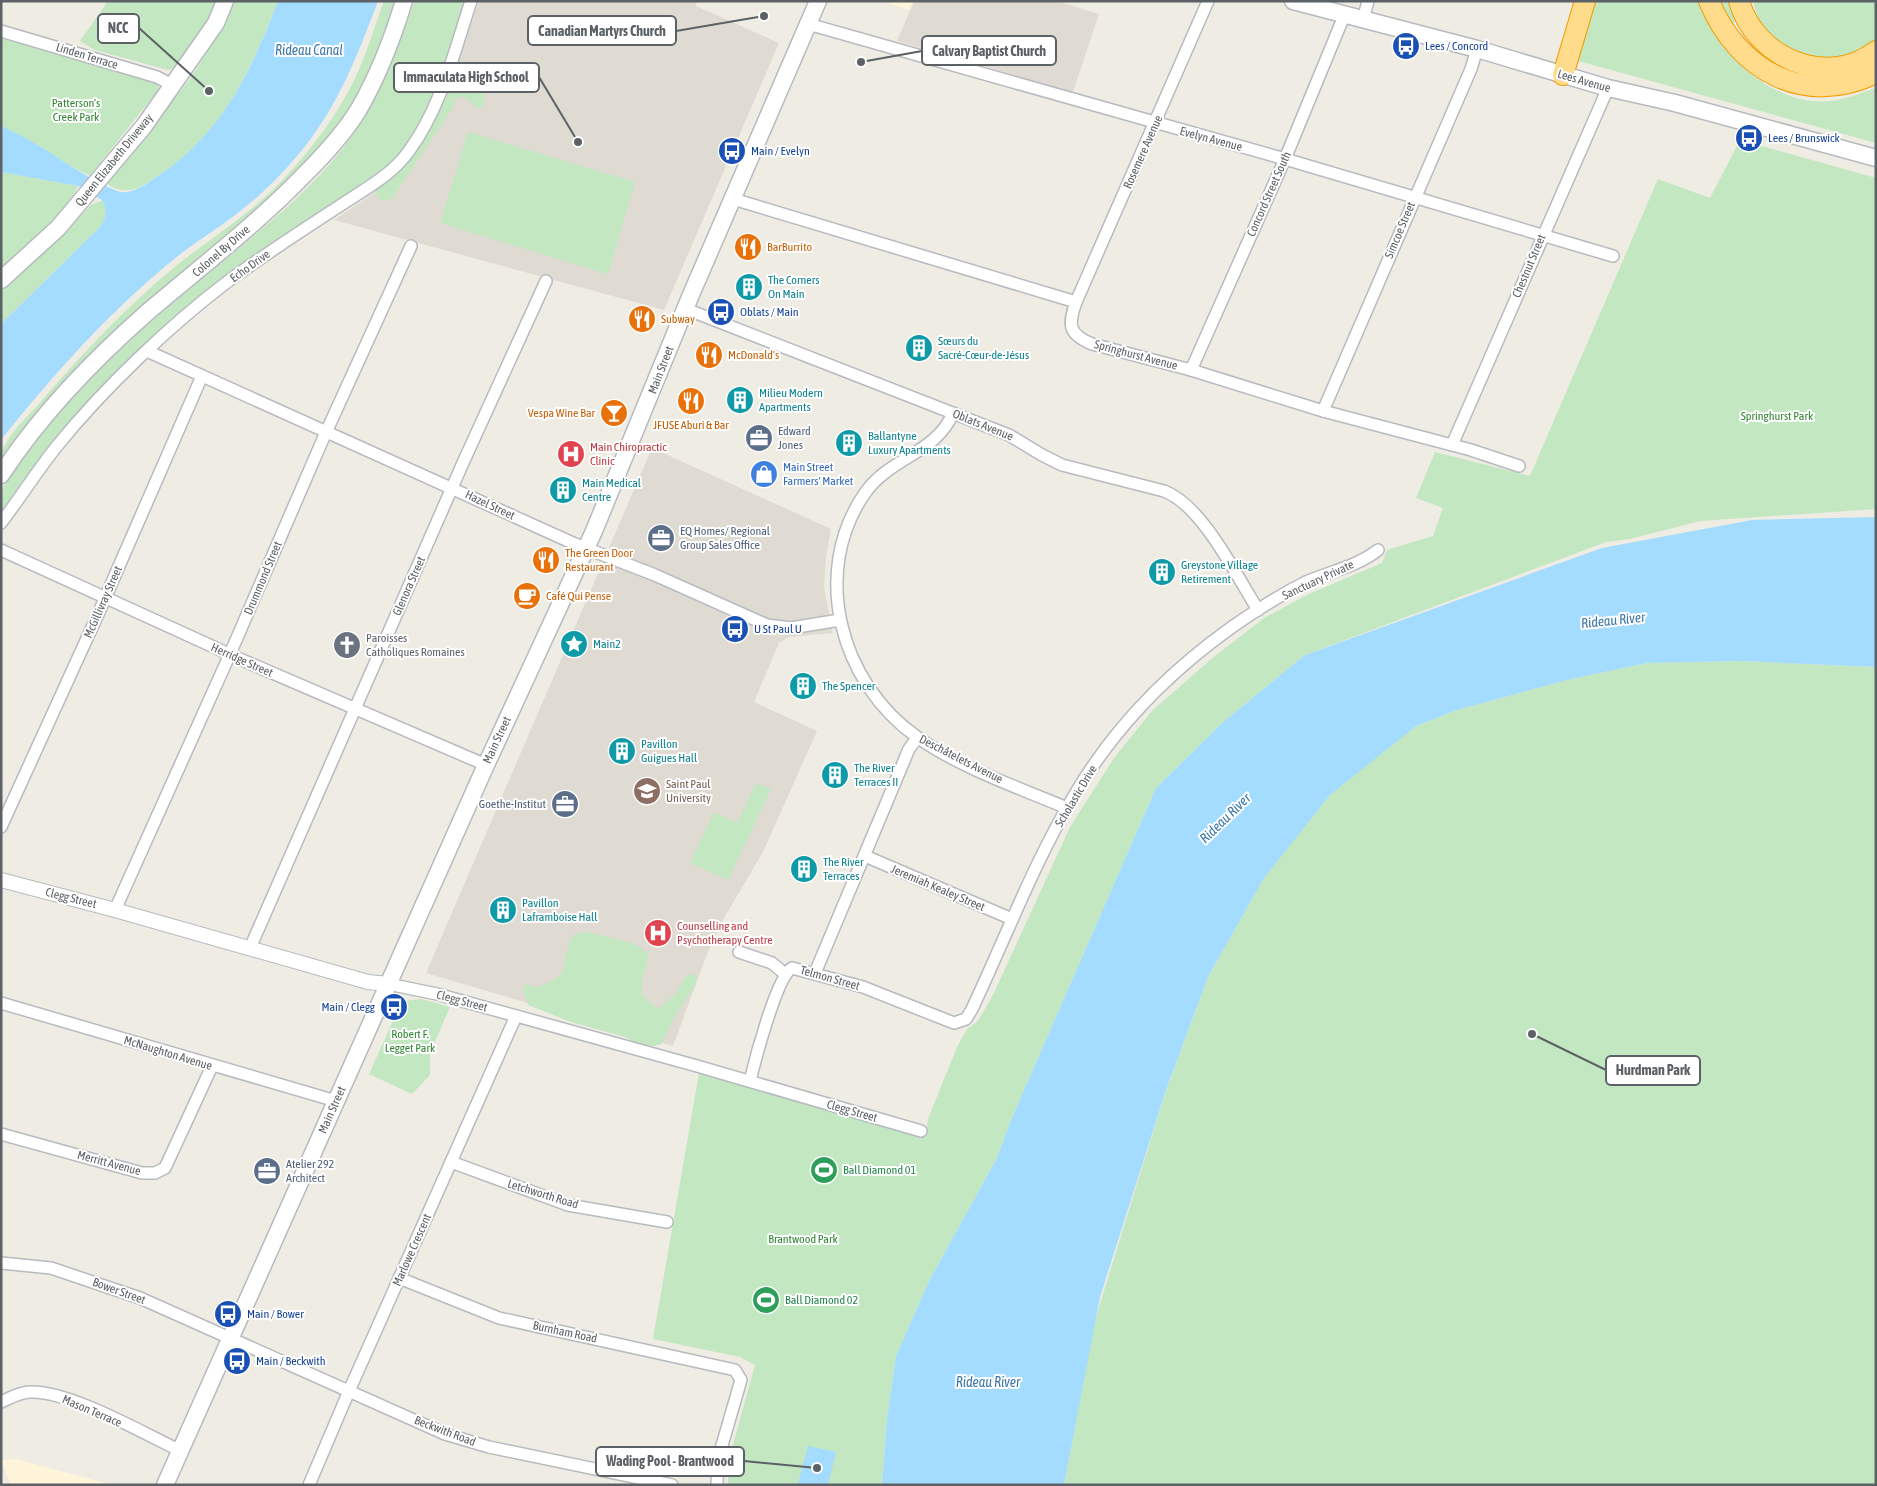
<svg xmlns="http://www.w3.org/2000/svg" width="1877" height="1486" font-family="'Asap Condensed',sans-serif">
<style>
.commercial{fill:#fef4da}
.education{fill:#dfdbd2}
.green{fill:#c2e7c1}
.water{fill:#a4dcff}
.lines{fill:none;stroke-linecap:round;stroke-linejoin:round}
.minor-casing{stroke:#b7babf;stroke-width:14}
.tertiary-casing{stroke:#b7babf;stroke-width:16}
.secondary-casing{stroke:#b6babf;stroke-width:19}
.motorway-casing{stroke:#f39c00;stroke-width:22}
.minor{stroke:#fff;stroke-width:11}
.tertiary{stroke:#fff;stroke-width:14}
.secondary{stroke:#fff;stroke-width:16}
.motorway{stroke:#fedc8c;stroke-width:20}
.labels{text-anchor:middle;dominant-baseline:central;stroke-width:4;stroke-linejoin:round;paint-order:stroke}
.transit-label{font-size:12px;fill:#164399;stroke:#fff;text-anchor:start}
.street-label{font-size:12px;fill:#5c6165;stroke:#fff}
.park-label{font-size:12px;fill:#338534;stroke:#fff}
.food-label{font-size:12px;fill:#c56008;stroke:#fff;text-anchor:start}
.culture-label{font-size:12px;fill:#0d838f;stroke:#fff;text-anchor:start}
.service-label{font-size:12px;fill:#4e5e75;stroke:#fff;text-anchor:start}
.health-label{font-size:12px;fill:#be3a42;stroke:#fff;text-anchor:start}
.shop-label{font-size:12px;fill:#366cbe;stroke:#fff;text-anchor:start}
.worship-label{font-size:12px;fill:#5b616d;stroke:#fff;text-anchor:start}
.education-label{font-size:12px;fill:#785e54;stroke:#fff;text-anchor:start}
.leisure-label{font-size:12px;fill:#27864d;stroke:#fff;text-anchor:start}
.water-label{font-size:14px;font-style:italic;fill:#3c77aa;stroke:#fff}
.leader{fill:none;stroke:#5c6165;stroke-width:2}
.callout-dot{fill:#5c6165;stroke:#fff;stroke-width:2}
.callout{fill:#fff;stroke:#5c6165;stroke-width:2}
.callout-label{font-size:14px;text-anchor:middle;font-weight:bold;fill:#5c6165}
</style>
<rect width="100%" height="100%" fill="#efece4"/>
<g class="commercial">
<polygon points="880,1 914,1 910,10"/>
<polygon points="16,1459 112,1485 11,1485 1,1460"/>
</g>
<g class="education">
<polygon points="479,1 697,1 696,6 779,43 664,310 334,220 399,176 442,108"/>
<polygon points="914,1 1056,1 1099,14 1073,92 897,41"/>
<polygon points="652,448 831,529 826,557 824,588 833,633 789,637 779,643 754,702 817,731 763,852 724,918 707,954 673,1046 426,973"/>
</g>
<g class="green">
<polygon points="108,1 219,1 216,10 177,67 168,70 95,50 80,41"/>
<path d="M235,1H278C251,69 222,136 158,176C138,188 128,197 107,184L190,79L225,25Z"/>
<path d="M384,1H397L360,93L335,131L305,167L76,370L45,402L1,460C1,441 25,419 38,405C79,357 122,311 171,270C211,237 255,212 290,172C317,142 341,109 358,72C368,49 375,25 384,1Z"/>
<path d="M415,1H467L450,46L451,52L485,83L484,105L478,108L462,96L455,99L454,106L391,200L381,201L375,193L378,173C340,200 299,223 261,250C192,299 111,371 57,436C37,460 20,486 1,512C1,505 0,496 2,490C14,461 40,434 60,411C102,364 150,322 198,282C245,243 295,205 335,158C374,112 394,57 415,1Z"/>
<path d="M1591,1H1698C1717,53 1772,107 1831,101C1847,99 1861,93 1876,88V143L1575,60Z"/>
<polygon points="1717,1 1730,1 1736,22 1729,24"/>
<path d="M1753,1H1876V38C1832,77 1765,61 1753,1Z"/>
<path d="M1,37L152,80L157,84L159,89L90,176C59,162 33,139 1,126Z"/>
<polygon points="468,132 635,182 608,274 440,223"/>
<polygon points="1740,140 1876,178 1876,509 1700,521 1630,539 1606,542 1305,655 1221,724 1156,788 1011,1120 997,1158 929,1281 896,1356 887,1419 882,1485 728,1485 728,1463 755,1365 740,1357 653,1339 699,1073 925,1137 928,1119 957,1047 967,1029 978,1021 994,993 1070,827 1114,758 1152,711 1210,660 1264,618 1309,594 1382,563 1387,550 1433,536 1443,508 1416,498 1435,452 1530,476 1658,179 1710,198"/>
<path d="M1,172L78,186C65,215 27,249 1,270Z"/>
<path d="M103,200C108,210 106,218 100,227L1,324V291L53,245L91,205Z"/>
<polygon points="1740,661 1876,667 1876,1485 1064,1485 1095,1320 1166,1090 1208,977 1264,878 1298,833 1330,795 1369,762 1416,726 1457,710 1567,680 1647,663"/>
<polygon points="756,783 771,789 728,880 690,863 714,812 737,823"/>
<path d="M590,932C608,940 635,938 649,956L642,979V994L653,1006L660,1008L677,992L684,979L689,974L697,976L696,984L675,1016L661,1044L654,1046L640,1045L625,1037L571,1022L528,1005L523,991L525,984L539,987C546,984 555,980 560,975C568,965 562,949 575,934Z"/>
<polygon points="421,999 450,1007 430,1053 430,1075 412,1094 369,1074 402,1001"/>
</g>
<g class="water">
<path d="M278,1H378C360,49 342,96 312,137C293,163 269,188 244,208C221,227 196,241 173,260C108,313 53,375 1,440V324L100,227C106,218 108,210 102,200L78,186L1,172V126C42,143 76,174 117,191C129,196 145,185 155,178C222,135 250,73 278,1Z"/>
<polygon points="1876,517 1876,667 1740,661 1647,663 1567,680 1457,710 1416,726 1330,795 1264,878 1208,977 1166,1090 1100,1297 1064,1485 882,1485 887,1419 896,1356 929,1281 997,1158 1011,1120 1156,788 1221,724 1305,655 1602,548 1752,520"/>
<polygon points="808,1446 836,1452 828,1485 798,1484"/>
</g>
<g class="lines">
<g class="minor-casing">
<g id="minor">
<path d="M1208,1L1076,302C1068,325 1068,334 1092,344L1191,370L1323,411L1471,450L1519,466"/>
<polyline points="1363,20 1368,1"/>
<polyline points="808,24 1285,159 1613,256"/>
<polyline points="1,31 157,77 172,85"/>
<polyline points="733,199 1076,302"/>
<path d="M686,309L1009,435L1042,455L1062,465L1164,491C1202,505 1236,575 1258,610"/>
<polyline points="147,351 575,544 655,575 767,625 791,628 840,620"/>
<polyline points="1191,370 1285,159 1344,16"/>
<polyline points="1323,411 1471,69 1477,49"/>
<path d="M953,413C936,454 890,457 865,493C810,572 840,683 917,737C961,768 1017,787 1067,808"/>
<polyline points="1452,445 1608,88"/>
<path d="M1,523C20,498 37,471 57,446C105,387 170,325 231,279C267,253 304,229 341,205C365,189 392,175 409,151C441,107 454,53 471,1"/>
<polyline points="1,550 240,659 486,765"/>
<polyline points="1,827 99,612 202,376"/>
<polyline points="865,856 1012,919"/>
<polyline points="115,910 230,654 323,439 411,246"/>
<polyline points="250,948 462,465 546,281"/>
<polyline points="739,952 772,963 785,974"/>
<polyline points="815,973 909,749 917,738"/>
<polyline points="388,984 437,994 697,1066 921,1131"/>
<polyline points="1,1003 336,1101"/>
<path d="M750,1081C755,1060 777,976 792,968L863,987L954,1023L966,1019L972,1009C1006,937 1034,862 1075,794C1114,728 1169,672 1232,627C1255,611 1280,595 1306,582C1329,572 1358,566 1378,550"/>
<polyline points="1,1134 142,1173 155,1173 165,1168 212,1066"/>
<polyline points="451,1162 568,1205 667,1222"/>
<polyline points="1,1263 51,1268 140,1298 445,1434 489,1447 672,1485"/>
<polyline points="399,1278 499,1318 735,1370 741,1380 718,1459 717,1485"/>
<path d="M1,1402C10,1398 20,1392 30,1392C68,1390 143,1433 179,1450"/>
<polyline points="309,1485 349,1391 516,1016"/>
</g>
</g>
<g class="tertiary-casing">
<polyline id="tertiary" points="1,880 115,910 368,982 388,984"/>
</g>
<g class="secondary-casing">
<g id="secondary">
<polyline points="1293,1 1477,49 1608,88 1675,103 1876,158"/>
<polyline points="1,280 58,228 144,126 216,23 225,1"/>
<path d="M1,475C42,412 94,359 150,310C203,265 258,223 306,173C325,154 345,132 359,109C378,76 393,37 404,1"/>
<polyline points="165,1485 486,765 594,531 690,297 818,1"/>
</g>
</g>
<g class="motorway-casing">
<g id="motorway">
<path d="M1709,1C1738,71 1805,108 1876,73"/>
<path d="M1739,1C1755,58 1827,89 1876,51"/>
<polyline points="1563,75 1585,1"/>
</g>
</g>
<use href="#minor" class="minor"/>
<use href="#tertiary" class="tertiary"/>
<use href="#secondary" class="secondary"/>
<use href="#motorway" class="motorway"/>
</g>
<defs>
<g id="bus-disc" transform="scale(1.4375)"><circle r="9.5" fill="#1a4fb4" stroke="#fff"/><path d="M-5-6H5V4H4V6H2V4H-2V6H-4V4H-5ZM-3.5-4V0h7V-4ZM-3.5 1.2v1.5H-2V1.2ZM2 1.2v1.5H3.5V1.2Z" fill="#fff"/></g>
<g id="restaurant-disc" transform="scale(1.4375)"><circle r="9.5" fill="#e8710a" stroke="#fff"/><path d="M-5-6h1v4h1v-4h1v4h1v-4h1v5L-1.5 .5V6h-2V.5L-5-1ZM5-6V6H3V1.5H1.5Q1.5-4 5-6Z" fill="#fff"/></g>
<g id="building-disc" transform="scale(1.4375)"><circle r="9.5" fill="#0f9aa8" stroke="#fff"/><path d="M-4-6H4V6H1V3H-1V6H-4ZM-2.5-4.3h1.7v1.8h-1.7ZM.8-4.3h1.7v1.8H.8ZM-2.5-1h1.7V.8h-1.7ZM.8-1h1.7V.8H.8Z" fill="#fff"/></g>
<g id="bar-disc" transform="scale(1.4375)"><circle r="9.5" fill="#e8710a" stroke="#fff"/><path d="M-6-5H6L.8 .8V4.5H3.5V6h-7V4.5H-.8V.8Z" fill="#fff"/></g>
<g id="office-disc" transform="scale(1.4375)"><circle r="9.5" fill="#5c6f8a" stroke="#fff"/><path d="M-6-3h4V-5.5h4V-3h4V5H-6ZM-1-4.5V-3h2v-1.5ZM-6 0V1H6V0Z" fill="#fff"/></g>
<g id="hospital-disc" transform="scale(1.4375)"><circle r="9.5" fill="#e0444e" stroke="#fff"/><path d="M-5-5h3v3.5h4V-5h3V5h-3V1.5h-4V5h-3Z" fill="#fff"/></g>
<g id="shop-disc" transform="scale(1.4375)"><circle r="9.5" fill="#3f7fe0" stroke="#fff"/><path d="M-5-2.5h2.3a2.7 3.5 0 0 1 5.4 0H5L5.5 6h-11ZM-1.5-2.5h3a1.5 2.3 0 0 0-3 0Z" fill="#fff"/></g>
<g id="cafe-disc" transform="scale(1.4375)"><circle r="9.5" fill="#e8710a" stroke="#fff"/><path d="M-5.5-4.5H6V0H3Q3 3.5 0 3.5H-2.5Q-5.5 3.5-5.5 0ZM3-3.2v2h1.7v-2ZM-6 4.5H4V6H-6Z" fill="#fff"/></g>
<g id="sight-disc" transform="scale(1.4375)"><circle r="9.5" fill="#0f9aa8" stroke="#fff"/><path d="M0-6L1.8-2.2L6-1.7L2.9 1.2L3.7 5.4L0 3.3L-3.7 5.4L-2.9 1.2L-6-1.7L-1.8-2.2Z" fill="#fff"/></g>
<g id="church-disc" transform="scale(1.4375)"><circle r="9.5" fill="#6b7280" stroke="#fff"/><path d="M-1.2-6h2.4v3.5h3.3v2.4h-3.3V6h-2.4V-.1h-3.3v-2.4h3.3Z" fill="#fff"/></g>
<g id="university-disc" transform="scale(1.4375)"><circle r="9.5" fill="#8d6e63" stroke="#fff"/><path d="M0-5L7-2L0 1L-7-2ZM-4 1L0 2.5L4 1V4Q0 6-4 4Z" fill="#fff"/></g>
<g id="stadium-disc" transform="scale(1.4375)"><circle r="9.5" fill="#2e9e5b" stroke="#fff"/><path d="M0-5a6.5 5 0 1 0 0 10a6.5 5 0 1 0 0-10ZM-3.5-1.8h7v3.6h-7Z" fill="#fff"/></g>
</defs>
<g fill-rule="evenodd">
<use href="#bus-disc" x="1406" y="46"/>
<use href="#bus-disc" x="1749" y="138"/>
<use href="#bus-disc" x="732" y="151"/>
<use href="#restaurant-disc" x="748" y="247"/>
<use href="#building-disc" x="749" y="287"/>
<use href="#bus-disc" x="721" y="312"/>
<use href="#restaurant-disc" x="642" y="319"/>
<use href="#building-disc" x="919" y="348"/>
<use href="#restaurant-disc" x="709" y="355"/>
<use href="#building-disc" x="740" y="400"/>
<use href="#restaurant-disc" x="691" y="401"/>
<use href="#bar-disc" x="614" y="413"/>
<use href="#office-disc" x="759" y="438"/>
<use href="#building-disc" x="849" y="443"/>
<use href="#hospital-disc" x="571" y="454"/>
<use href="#shop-disc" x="764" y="474"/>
<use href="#building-disc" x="563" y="490"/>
<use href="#office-disc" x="661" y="538"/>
<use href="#restaurant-disc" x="546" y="560"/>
<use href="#building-disc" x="1162" y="572"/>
<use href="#cafe-disc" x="527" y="596"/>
<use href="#bus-disc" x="735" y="629"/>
<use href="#sight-disc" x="574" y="644"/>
<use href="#church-disc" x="347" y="645"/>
<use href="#building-disc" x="803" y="686"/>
<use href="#building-disc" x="622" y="751"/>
<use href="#building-disc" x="835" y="775"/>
<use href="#university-disc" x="647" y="791"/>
<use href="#office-disc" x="565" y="804"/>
<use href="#building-disc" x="804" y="869"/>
<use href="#building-disc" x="503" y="910"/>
<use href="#hospital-disc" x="658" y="933"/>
<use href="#bus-disc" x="394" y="1007"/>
<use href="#stadium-disc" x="824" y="1170"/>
<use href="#office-disc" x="267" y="1171"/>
<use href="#stadium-disc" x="766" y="1300"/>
<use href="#bus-disc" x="228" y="1314"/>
<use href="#bus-disc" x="237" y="1361"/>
</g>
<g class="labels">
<g class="transit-label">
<text x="1425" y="46">Lees / Concord</text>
<text x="1768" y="138">Lees / Brunswick</text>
<text x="751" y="151">Main / Evelyn</text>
<text x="740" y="312">Oblats / Main</text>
<text x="754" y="629">U St Paul U</text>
<text x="375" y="1007" text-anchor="end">Main / Clegg</text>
<text x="247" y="1314">Main / Bower</text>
<text x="256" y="1361">Main / Beckwith</text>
</g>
<g class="street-label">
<text transform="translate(87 56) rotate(17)">Linden Terrace</text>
<text transform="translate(1584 81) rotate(16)">Lees Avenue</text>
<text transform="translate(1211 139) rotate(15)">Evelyn Avenue</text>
<text transform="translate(1143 152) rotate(-66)">Rosemere Avenue</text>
<text transform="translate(114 160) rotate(-51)">Queen Elizabeth Driveway</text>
<text transform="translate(1269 194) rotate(-66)">Concord Street South</text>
<text transform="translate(1400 230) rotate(-67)">Simcoe Street</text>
<text transform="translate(221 251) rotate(-41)">Colonel By Drive</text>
<text transform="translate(250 266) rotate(-36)">Echo Drive</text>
<text transform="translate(1529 266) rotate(-67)">Chestnut Street</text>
<text transform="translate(1136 355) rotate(15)">Springhurst Avenue</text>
<text transform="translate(661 370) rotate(-69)">Main Street</text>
<text transform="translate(983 425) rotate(22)">Oblats Avenue</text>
<text transform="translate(490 505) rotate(25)">Hazel Street</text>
<text transform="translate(263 578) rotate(-67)">Drummond Street</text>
<text transform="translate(1318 580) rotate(-25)">Sanctuary Private</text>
<text transform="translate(409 586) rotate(-66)">Glenora Street</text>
<text transform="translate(103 602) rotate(-66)">McGillivray Street</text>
<text transform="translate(242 660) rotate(24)">Herridge Street</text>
<text transform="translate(497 740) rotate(-65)">Main Street</text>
<text transform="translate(961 759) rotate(27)">Deschâtelets Avenue</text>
<text transform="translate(1076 796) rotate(-59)">Scholastic Drive</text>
<text transform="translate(938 888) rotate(23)">Jeremiah Kealey Street</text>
<text transform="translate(71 898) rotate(14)">Clegg Street</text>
<text transform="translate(830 978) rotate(16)">Telmon Street</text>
<text transform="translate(462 1001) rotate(15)">Clegg Street</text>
<text transform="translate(168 1053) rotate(17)">McNaughton Avenue</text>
<text transform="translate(332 1110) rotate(-66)">Main Street</text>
<text transform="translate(852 1111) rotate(16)">Clegg Street</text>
<text transform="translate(109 1163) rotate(15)">Merritt Avenue</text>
<text transform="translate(543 1194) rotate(17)">Letchworth Road</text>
<text transform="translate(412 1250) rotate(-66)">Marlowe Crescent</text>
<text transform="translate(119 1291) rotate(20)">Bower Street</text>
<text transform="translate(565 1332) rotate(12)">Burnham Road</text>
<text transform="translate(92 1411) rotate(23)">Mason Terrace</text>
<text transform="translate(445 1431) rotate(21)">Beckwith Road</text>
</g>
<g class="park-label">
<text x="76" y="103">Patterson's<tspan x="76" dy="14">Creek Park</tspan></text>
<text x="1777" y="416">Springhurst Park</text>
<text x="410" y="1034">Robert F.<tspan x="410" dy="14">Legget Park</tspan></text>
<text x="803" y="1239">Brantwood Park</text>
</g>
<g class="food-label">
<text x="767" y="247">BarBurrito</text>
<text x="661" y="319">Subway</text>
<text x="728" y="355">McDonald's</text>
<text x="595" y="413" text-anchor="end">Vespa Wine Bar</text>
<text x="691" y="425" text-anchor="middle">JFUSE Aburi &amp; Bar</text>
<text x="565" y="553">The Green Door<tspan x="565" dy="14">Restaurant</tspan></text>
<text x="546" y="596">Café Qui Pense</text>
</g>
<g class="culture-label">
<text x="768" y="280">The Corners<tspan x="768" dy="14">On Main</tspan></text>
<text x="938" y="341">Sœurs du<tspan x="938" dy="14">Sacré-Cœur-de-Jésus</tspan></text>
<text x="759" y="393">Milieu Modern<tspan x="759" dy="14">Apartments</tspan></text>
<text x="868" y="436">Ballantyne<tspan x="868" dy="14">Luxury Apartments</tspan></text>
<text x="582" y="483">Main Medical<tspan x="582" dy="14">Centre</tspan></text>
<text x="1181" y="565">Greystone Village<tspan x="1181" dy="14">Retirement</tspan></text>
<text x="593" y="644">Main2</text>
<text x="822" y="686">The Spencer</text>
<text x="641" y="744">Pavillon<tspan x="641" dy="14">Guigues Hall</tspan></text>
<text x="854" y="768">The River<tspan x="854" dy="14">Terraces II</tspan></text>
<text x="823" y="862">The River<tspan x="823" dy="14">Terraces</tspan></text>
<text x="522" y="903">Pavillon<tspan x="522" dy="14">Laframboise Hall</tspan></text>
</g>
<g class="service-label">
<text x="778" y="431">Edward<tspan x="778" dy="14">Jones</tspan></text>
<text x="680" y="531">EQ Homes/ Regional<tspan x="680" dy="14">Group Sales Office</tspan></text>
<text x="546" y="804" text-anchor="end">Goethe-Institut</text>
<text x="286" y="1164">Atelier 292<tspan x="286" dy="14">Architect</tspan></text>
</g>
<g class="health-label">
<text x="590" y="447">Main Chiropractic<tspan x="590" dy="14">Clinic</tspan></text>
<text x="677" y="926">Counselling and<tspan x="677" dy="14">Psychotherapy Centre</tspan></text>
</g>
<g class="shop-label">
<text x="783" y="467">Main Street<tspan x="783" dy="14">Farmers' Market</tspan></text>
</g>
<g class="worship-label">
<text x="366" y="638">Paroisses<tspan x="366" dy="14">Catholiques Romaines</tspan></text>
</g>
<g class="education-label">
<text x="666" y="784">Saint Paul<tspan x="666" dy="14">University</tspan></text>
</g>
<g class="leisure-label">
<text x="843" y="1170">Ball Diamond 01</text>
<text x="785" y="1300">Ball Diamond 02</text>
</g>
<g class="water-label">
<text x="309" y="50">Rideau Canal</text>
<text transform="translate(1613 620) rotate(-6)">Rideau River</text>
<text transform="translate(1225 818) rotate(-44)">Rideau River</text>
<text x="988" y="1382">Rideau River</text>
</g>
</g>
<path class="leader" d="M209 91L139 28M764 16L676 31M861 62L922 51M578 142L539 77M1532 1034L1606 1070M817 1468L744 1461"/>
<g class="callout-dot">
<circle cx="209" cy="91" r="5"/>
<circle cx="764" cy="16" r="5"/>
<circle cx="861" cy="62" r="5"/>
<circle cx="578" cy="142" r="5"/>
<circle cx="1532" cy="1034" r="5"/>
<circle cx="817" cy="1468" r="5"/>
</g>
<g class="callout">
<rect x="98" y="14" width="41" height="29" rx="5"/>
<rect x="528" y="16" width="148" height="29" rx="5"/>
<rect x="922" y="36" width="134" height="29" rx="5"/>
<rect x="394" y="63" width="145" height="29" rx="5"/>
<rect x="1606" y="1056" width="94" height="29" rx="5"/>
<rect x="596" y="1447" width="148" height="29" rx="5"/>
</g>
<g class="callout-label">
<text x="118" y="33">NCC</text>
<text x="602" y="36">Canadian Martyrs Church</text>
<text x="989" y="56">Calvary Baptist Church</text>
<text x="466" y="82">Immaculata High School</text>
<text x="1653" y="1075">Hurdman Park</text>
<text x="670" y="1466">Wading Pool - Brantwood</text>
</g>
<rect width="1877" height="1486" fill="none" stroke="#5c6165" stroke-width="5"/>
</svg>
